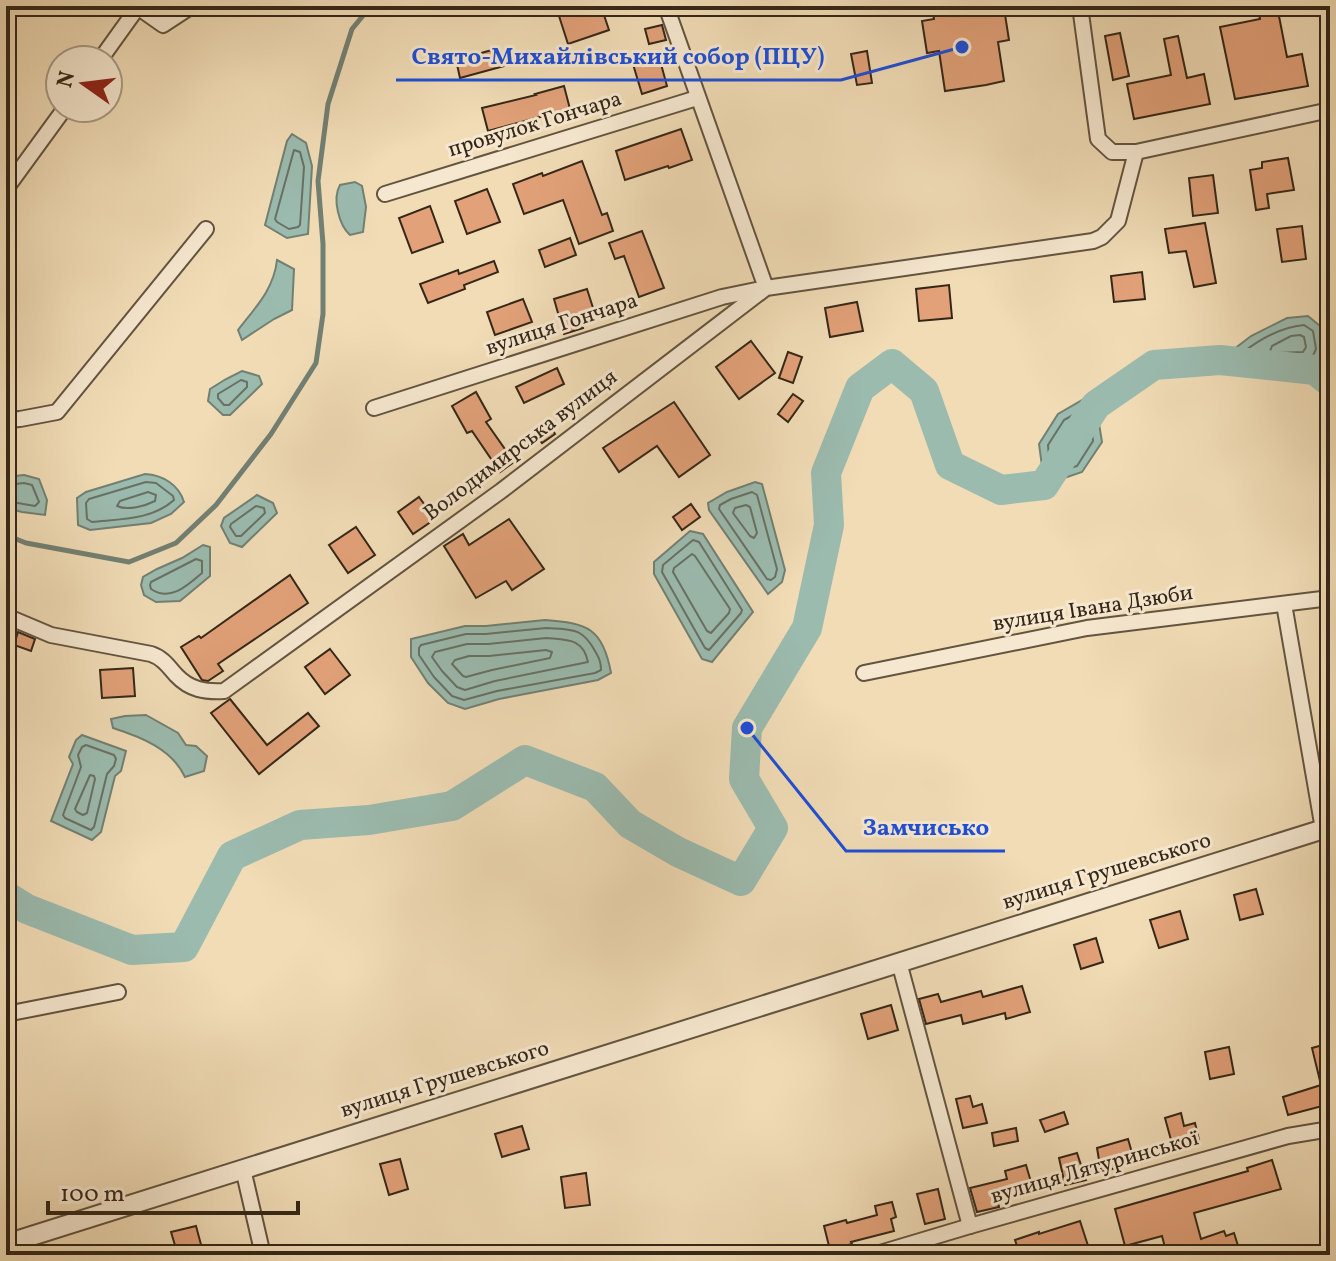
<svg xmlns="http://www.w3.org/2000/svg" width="1336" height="1261" font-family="Vollkorn,serif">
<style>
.water{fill:#9bbbaf;stroke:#728073;stroke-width:2}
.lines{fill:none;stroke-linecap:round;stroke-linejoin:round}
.shore{stroke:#687164;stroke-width:2}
.stream{stroke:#728073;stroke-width:5}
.river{stroke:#9bbbaf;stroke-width:30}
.building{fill:#e2a179;stroke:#342718;stroke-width:2}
.minor-casing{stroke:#635440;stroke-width:18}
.tertiary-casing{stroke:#635440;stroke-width:22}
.minor{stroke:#f6e8d0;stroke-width:14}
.tertiary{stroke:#f6e8d0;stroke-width:18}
.labels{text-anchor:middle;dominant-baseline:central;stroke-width:6;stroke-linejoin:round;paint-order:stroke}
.street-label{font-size:22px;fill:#342718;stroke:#f6e8d0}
.leader{fill:none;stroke:#1d4ed8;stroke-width:3}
.callout-dot{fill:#1d4ed8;stroke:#f6e8d0;stroke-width:3}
.callout-label{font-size:24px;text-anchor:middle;font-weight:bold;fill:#1d4ed8;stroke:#f6e8d0;stroke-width:6;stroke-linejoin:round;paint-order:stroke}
</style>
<rect width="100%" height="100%" fill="#f1dcb6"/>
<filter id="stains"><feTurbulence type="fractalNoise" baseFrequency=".0025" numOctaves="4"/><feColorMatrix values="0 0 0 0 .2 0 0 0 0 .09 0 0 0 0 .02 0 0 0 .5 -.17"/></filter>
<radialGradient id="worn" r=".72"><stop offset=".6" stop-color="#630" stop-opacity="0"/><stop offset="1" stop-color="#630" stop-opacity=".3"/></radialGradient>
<g class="water">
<polygon points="292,134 306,143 312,166 308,234 287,238 265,225 287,141"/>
<path d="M355,182L362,186L366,207L363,232L350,235C339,225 332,199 340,185Z"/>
<path d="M277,260L294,269L292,310L274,319L242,340L238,330C255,308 274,289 277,260Z"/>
<polygon points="1308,316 1320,326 1325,350 1315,370 1257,372 1220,360 1251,336 1287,318"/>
<polygon points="242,371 259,376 262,384 230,415 223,415 208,401 210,389 226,379"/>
<polygon points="1091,395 1096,405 1102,442 1082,472 1044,485 1040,477 1042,466 1039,444 1058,414"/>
<path d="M145,474C163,475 179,485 184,502L171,514L151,523L90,530L78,525L77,498L86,492Z"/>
<polygon points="24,475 39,479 47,500 45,515 22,512 6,508 6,477"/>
<polygon points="755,482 762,484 785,570 782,582 768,594 709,510 708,503 727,492"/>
<polygon points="257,495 273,503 277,513 242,547 230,543 221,526 224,518"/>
<polygon points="690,531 703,534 753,612 712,662 702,659 654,574 654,562"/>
<polygon points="203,545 210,547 210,576 180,601 156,602 144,595 141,585 143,577 157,569 182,558"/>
<path d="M545,620C587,623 603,628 611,673L598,680L499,699L465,709L448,703L428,683L411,657V639L465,626H486Z"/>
<path d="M146,715L178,733L186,745L196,746L207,756L204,771L185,777C172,749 141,737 113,728L111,719L125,716Z"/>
<polygon points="82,735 126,751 121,771 115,776 101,832 92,840 51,821 73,764 69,757 76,740"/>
</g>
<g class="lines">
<g class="shore">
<polygon points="294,150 300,152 304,167 300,225 298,227 289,229 277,222 275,219"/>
<path d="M1304,325L1313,331L1316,349L1310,362L1259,364L1242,357V353C1260,339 1281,327 1304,325Z"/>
<polygon points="1300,335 1304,337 1306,347 1303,352 1274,353 1270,351 1272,346 1291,336"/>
<polygon points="241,380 247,382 247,387 229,405 224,405 218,398 218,394"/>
<polygon points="1086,408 1089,411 1093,441 1077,466 1052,473 1050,470 1048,445 1064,420"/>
<path d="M1077,424L1081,426L1083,439L1071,457L1061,459C1059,456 1057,452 1058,448C1060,439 1070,428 1077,424Z"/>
<path d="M146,482L156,483L173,496L174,500C152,520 120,519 92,522L87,519L86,503L89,499Z"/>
<polyline points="6,485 24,483 32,485 39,502 35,506 6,501"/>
<path d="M148,492L156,495L155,501C145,506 128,511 117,506L120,501Z"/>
<polygon points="752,492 757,495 777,569 775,577 771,580 767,579 719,509 720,505 731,499"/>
<polygon points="746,505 750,507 757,533 754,538 750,536 733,513 735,508"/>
<polygon points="256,506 264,508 265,513 241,536 236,536 230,527 231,524"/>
<polygon points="693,540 699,542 742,610 741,613 709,650 705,648 662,572 663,565"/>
<polygon points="692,554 695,556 730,609 729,613 711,633 707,631 673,572 674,568"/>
<path d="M196,559L202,561V573C187,586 170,602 151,589L150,585L151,582Z"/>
<path d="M546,628C572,630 582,627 595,651C599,658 601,662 601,670L595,673L497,691L464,700L452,696L434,677L419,655V648L421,645L466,634H486Z"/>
<path d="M546,638C567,640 583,638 588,662L495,681L465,690L457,687L442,671L432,657L435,652L467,644H488Z"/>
<polygon points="546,650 552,652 550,658 492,670 466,677 463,676 452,664 455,660 469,656 489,656"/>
<polygon points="86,745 114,755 116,759 114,766 107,774 94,827 91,830 65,818 63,815 81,767 78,755 82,747"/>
<polygon points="90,775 94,776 95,779 87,813 83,815 77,812 75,809"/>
</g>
<polyline class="stream" points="6,535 26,543 129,562 176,543 216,505 271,434 316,363 323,314 323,244 318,181 328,104 352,29 371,6"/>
<polyline class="river" points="6,896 27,909 132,950 184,947 232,856 300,825 369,820 452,806 525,760 595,787 630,824 678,852 741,881 773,828 744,779 747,728 807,628 829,525 826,473 860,388 892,364 924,391 950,465 1001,490 1044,485 1096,405 1154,365 1220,360 1315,370 1330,382"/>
</g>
<g class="building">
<polygon points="579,6 601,6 609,30 568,44 559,16 580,10"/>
<polygon points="932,6 992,6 993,9 1004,8 1009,40 998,42 1004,81 986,85 945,91 939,51 927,53 922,21 934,19"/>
<polygon points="1272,6 1277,6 1287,57 1302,54 1308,86 1235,99 1220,27 1260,19 1258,9"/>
<polygon points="662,25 666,40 649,44 645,29"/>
<polygon points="1120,33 1129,76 1113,80 1105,36"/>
<polygon points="1178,36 1187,78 1204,74 1210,104 1134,119 1127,84 1171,75 1164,39"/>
<polygon points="499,48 504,66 460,78 456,60"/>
<polygon points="867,51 872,83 857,85 851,54"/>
<polygon points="658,53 667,86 642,94 632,61"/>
<polygon points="564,86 570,109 488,131 482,108 536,95 535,94"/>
<polygon points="681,129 692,160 669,168 668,166 625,180 616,151"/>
<polygon points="1288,158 1294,190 1267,194 1269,208 1256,210 1250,170 1262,168 1262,162"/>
<polygon points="582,161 602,215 607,213 613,231 579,244 563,200 524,214 513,184 542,173 543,176"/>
<polygon points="1213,175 1218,213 1193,216 1189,178"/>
<polygon points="487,189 500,222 467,234 455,201"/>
<polygon points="430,206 443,242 412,253 399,218"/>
<polygon points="1205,223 1216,283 1194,287 1186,251 1169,253 1165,229"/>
<polygon points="1302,226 1306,259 1282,262 1277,229"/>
<polygon points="642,231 664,288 639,297 624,256 615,259 609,243"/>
<polygon points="570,238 576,255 545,267 539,250"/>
<polygon points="494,261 498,272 464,285 465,289 428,303 420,284 458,270 459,274"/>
<polygon points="1142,272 1145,299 1114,302 1111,276"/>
<polygon points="949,285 952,318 919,321 916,289"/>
<polygon points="587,289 594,311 579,315 583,328 564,334 554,299"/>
<polygon points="523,299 532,322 495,335 487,312"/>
<polygon points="857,302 863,331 830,337 825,308"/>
<polygon points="751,341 775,373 739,399 716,367"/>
<polygon points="788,352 802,357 793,383 779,378"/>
<polygon points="557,368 564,384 524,403 516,387"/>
<polygon points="476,392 491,419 486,422 514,462 500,472 472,431 467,433 452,406"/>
<polygon points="793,394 803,401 788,422 778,414"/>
<polygon points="674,402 710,455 679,477 657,446 619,472 603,448"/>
<polygon points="547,421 555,434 542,443 534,431"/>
<polygon points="419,497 435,519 413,534 398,512"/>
<polygon points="691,504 700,517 682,530 673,517"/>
<polygon points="509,519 544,569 512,590 506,581 476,598 444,546 463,534 469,545"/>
<polygon points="356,527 375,555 348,573 329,545"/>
<polygon points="290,575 308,603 218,664 223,671 208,681 202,680 181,647 199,636 201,638"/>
<polygon points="18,632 35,639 31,651 14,645"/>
<polygon points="330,649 350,675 325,694 305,667"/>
<polygon points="133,668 135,696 102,698 100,670"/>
<polygon points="230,699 267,745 308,713 319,726 259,774 211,713"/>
<polygon points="1256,889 1263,914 1240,920 1234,895"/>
<polygon points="1180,911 1188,939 1159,948 1150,920"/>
<polygon points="1096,938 1103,962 1081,969 1074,945"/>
<polygon points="1022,986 1030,1012 1006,1019 1005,1013 963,1024 961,1015 926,1024 919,999 938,994 941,1002 981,991 983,997"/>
<polygon points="891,1005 898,1030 868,1039 861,1014"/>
<polygon points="1330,1043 1330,1104 1288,1115 1283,1097 1321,1085 1312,1048"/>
<polygon points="1229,1047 1234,1074 1210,1079 1205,1052"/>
<polygon points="970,1096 973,1107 982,1104 987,1123 963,1128 956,1099"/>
<polygon points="1064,1112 1068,1124 1045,1132 1040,1120"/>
<polygon points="1181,1113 1184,1126 1195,1123 1200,1144 1174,1151 1165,1118"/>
<polygon points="522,1126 529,1149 502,1157 495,1134"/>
<polygon points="1016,1128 1018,1141 994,1146 992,1133"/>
<polygon points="1128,1139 1135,1163 1101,1172 1097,1148"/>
<polygon points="1077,1153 1086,1180 1065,1185 1059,1158"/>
<polygon points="400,1159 408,1189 389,1195 380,1164"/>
<polygon points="1272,1160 1281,1189 1194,1213 1201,1239 1224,1231 1226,1236 1234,1233 1240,1252 1230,1255 1219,1255 1216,1248 1191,1255 1167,1255 1162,1236 1125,1246 1115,1209 1248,1171 1247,1168"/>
<polygon points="1026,1165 1034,1192 998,1202 999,1207 977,1212 970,1188 1007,1179 1005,1171"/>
<polygon points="586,1173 590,1205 565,1208 561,1177"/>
<polygon points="938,1189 945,1219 925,1224 917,1194"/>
<polygon points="892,1202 896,1217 891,1219 894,1231 851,1242 852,1244 830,1250 824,1226 846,1220 847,1223 877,1215 875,1206"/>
<polygon points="1080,1221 1091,1255 1020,1255 1015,1240 1039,1232 1039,1234"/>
<polygon points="196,1226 203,1252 193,1255 186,1255 185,1250 177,1252 171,1232"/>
</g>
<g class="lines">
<g class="minor-casing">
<g id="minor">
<polyline points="136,6 163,25 192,6"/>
<polyline points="1080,6 1098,139 1112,152 1136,152"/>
<polyline points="100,60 138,7"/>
<polyline points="6,189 65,108"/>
<polyline points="385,194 697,98"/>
<polyline points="374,408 722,297 766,288 666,6"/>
<polyline points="6,420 20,419 57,412 206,229"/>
<polyline points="1284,604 1323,829"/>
<path d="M6,616L51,635L151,654C163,658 168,666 176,675C190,690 205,692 224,691L501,491L766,288L1093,241L1102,237L1118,221L1136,152L1330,110"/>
<polyline points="864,673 1087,628 1330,598"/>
<polyline points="899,962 970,1226"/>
<polyline points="6,1014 118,992"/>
<polyline points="243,1169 263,1255"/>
<polyline points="873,1255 970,1226 1288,1136 1330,1129"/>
</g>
</g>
<g class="tertiary-casing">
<polyline id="tertiary" points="6,1244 1330,827"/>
</g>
<use href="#minor" class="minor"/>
<use href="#tertiary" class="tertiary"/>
</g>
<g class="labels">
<g class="street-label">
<text transform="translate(535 125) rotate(-17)">провулок Гончара</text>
<text transform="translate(562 325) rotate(-18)">вулиця Гончара</text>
<text transform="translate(521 446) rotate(-37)">Володимирська вулиця</text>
<text transform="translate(1093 609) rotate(-9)">вулиця Івана Дзюби</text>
<text transform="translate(1107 872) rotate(-17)">вулиця Грушевського</text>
<text transform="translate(445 1080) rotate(-17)">вулиця Грушевського</text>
<text transform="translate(1095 1168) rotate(-16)">вулиця Лятуринської</text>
</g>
</g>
<path class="leader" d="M962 47L841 80H396M747 728L846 851H1005"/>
<g class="callout-dot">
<circle cx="962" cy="47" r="8"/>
<circle cx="747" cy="728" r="8"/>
</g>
<g class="callout-label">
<text x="618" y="64">Свято-Михайлівський собор (ПЦУ)</text>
<text x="926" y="835">Замчисько</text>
</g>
<rect width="1336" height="1261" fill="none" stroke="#f1dcb6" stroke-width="32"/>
<rect x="8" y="8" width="1320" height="1245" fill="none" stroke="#342718" stroke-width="4"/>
<rect x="16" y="16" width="1304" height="1229" fill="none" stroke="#342718" stroke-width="2"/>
<g transform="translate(84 84) rotate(284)"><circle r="38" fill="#f6e8d0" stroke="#a89b86" stroke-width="2"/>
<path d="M0-6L14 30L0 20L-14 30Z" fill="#8f2418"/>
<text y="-12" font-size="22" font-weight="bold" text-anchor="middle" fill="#342718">N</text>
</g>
<path d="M48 1201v12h250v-12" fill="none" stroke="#342718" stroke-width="4"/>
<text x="60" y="1201" font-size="24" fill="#342718" stroke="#f6e8d0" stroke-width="6" paint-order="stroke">100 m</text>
<rect width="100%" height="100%" filter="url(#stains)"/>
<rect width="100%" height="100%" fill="url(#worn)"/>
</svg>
